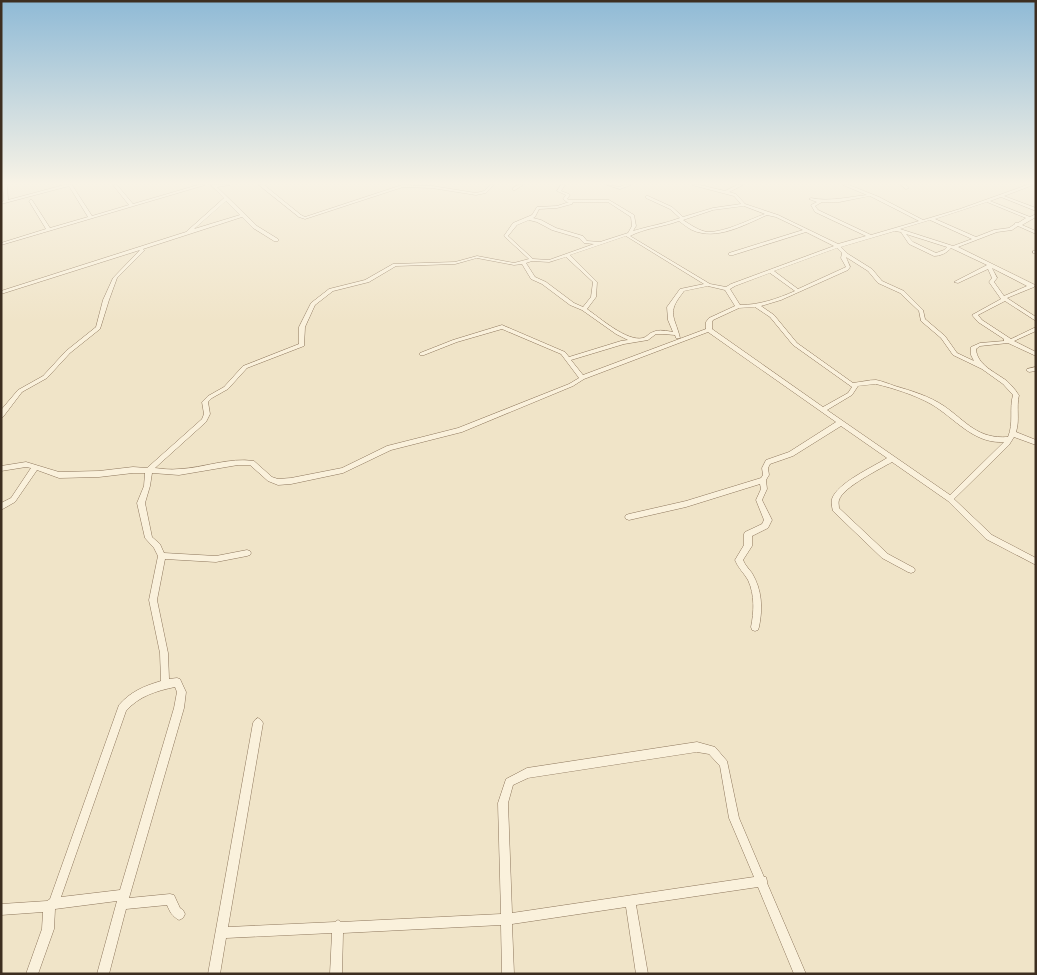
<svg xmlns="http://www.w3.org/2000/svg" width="1037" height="975" font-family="Spectral,serif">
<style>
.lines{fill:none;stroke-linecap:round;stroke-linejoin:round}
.minor-casing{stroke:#8d765c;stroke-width:1}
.minor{fill:#faf1dc;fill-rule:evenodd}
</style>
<rect width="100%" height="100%" fill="#f0e4c8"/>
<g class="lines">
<g class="minor-casing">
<g id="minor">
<polygon points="3,185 7,185 8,200 64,185 72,185 92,216 129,205 113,185 117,185 133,204 198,185 205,185 1,245 1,243 46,229 29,201 30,200 32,200 50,228 88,217 69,186 1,204 1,202 4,201"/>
<path d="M211,185H230L217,187L257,226L278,239V241H274L253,228L242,217L143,249L144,250V251L117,278L109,300L100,329L70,353L47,378L22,392L3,417H1V410L18,390L43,376L66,351L96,327L103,300L113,278L140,250L1,294V291L186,232L224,198ZM226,201L240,215L194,229Z"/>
<polygon points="259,185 264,185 301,215 305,217 402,185 432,186 476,193 484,191 490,185 494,185 486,193 476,195 432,188 403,187 305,219 299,217"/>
<polygon points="518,185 523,185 515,190 513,190 513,188"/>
<path d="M561,185H565L561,191L569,194L570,195L567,199L569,200H609L634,215L636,226L633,231C649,226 664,224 680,218L670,209L646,198V196H648L672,207L683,217L713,208L741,204L734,196L692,185H700L725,191L737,185H743L729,192L736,194L745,204L778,215L838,244L866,236L815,212L811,205L817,202L809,199L811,198C830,202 848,197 867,195L843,185H849L879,197L923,220L960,209L1027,185H1033L1004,196L1036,208V211L1001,197L990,201L1030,217L1036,214V217L1022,225L1036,231V234L1018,226L1012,230L997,232L958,247L1035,285L1034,287L1007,298L1036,317V321L1005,301L978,315L982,320L1011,339L1036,327V331L1014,341L1036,352V356L1008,343L980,346L976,349C977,365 995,372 1007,381C1011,385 1015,389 1018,394L1019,395C1016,408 1020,420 1016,432L1036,440V445L1014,437L1009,445L954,499L992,535L1036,558V565L986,539L948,501L892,462C880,469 843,487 839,500C838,503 839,505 839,508L888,554L914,568L915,570L914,572L911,573L908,572L882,558L833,511C832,507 831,503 832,499C837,483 873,467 887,458L841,426L793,456L770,464L768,468L769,475L766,480L767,489L762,500L772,520L768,528L752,536V546L743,560C745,565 749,569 752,573C762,590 763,608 759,627L758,630L755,631L752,630L751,627C754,612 755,595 748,580C744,573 738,568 735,560L744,545V534L745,532L762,524L764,520L756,500L761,489L760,484L686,507L629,520L626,519L625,517L626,515L629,514L686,501L761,478L763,475L762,468L766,460L789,452L836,422L708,332L584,379L573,386L462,432L391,450L343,473L291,484L278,485L268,481L250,465H238L179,475L152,473L150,486L145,503L152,537L160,544L164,553L216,556L247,550L250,551L251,553L250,555L247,556L216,562L165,559L157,600L168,653L169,679L177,678L180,679L186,692L184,708L129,898L170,894L174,895L180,908L183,910L185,914L183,918L179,920C172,916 170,912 167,905L126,909L109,974H97L117,901L55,909L54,929L38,974H26L42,929L43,912L1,915V904L47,901L50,899L119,705C130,692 144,686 161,681L160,653L149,600L158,556L154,548L145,538L137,503L144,486L145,473H133L99,477L59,478L37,470L15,502L1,510V503L11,498L31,468L26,467L1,471V466L26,462L59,472L99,471L133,467L147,468L202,419L204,414L202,402L208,396L224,387L243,366L299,344V327L311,303L329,289L365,280L393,264L455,262L477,256L514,263L529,259L504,236L513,223L532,215L537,207L557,206L569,202H567L563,199L566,195L557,191ZM870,196L919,221L871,235L818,210L815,206L822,202H839ZM573,202H608L631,217L632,226L628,233L600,242L587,241L583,236L556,228L541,220L533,218L535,217L539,209L557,208L572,204ZM987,202L1026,218L1018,223H1015V224L1009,228L994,230L976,237L935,219ZM744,206L765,214C748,220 726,232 708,232C699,231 691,225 683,220L713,210ZM767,215L776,217L803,230L729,253V255H733L806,232L834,246L731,284L726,287L710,284L630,236C645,228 663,227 679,221C683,224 688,228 692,230C717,241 744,225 767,215ZM529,220L537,222L552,230L579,238L584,243L594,244L549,260L533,259L508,236L517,225ZM930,220L972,239L953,246L900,229ZM895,231L901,232L909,244L934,256C940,256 947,253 951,248L987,265L954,282L958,283L988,269L992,278L989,282L1001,299L972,315L978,322L1004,339V341L980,343L971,347V355L974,361L957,353L945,336L925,319L923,310L904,291L882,281L872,269L848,254L841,247ZM906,234L947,247L944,250L936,253L913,242ZM626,236L704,284L680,289L667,307L668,320L673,332C667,331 659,329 653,332C649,333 647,337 643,338C627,342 600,318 587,309L596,297L597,282L570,255ZM837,248L842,253L841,258L846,267L798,289L774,271ZM566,257L593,282L591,297L583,307L574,303L546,282L535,277L526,263L532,261L549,262ZM846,257L868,271L878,283L900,293L919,311L921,321L941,338L953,355L982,369L1003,384L1013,395C1009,409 1014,423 1008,437C977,439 967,422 944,406C929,396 912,391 895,386C889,384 882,381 876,380C869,380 861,382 853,383L797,343L774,315L761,306L781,300L848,270L850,267ZM477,258L514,265L522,264L531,279L542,284L570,305L582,310L616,334L628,340L621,341L569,357L565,352L502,325L453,340L420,353V355H424L457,342L502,329L561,354L579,378L569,384L458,428L387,446L342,468L291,478L278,479L272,477L254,461C230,457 203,468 179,469C171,470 163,469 155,468L206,422L210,414L208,402L212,398L228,389L247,368L304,346L305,327L315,305L333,291L369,282L396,266L455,264ZM992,268L1027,286L1004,296L994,282L997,278ZM770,273L795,291C777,299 759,305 740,305L730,289L735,286ZM708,286L725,290L735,306L709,318L706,322V329L583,375L571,360L624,344L648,340L656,334H663L675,335L676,338H680C679,333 677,328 675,322C670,308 676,302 684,291ZM755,307L770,317L793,345L852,387L848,393L823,407L712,329V322L713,320L739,308ZM876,384C893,388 915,395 931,404C955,418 973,444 1004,442L950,495L827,410L852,395L858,386ZM175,687L177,692L174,708L120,890L61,897L126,711C139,696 156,691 175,687Z"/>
<polygon points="607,185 620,187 624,185 631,185 620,189"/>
<polygon points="901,185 906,185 909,188 906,189"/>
<rect x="1033" y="251" width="3" height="2"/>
<polygon points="1036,367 1036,371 1029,372 1026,370 1027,369"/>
<path d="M258,718L261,720L263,723L228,927L335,922L338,920L341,922L501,914L498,803L506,779L527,768L697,742L715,747L727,761L739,818L764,877H766L767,881V883L806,974H794L758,887L636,905L648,974H636L626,907L512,924L514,974H502L501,925L343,933L342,974H330L332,933L226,938L220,974H208L253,723L255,720ZM697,752L709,754L720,766L729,818L754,877L512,913L508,803L513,785L528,778Z"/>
</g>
</g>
<use href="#minor" class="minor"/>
</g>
<linearGradient id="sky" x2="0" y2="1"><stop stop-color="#8fbad6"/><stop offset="0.57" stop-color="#f8f3e6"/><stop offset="1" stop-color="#f8f3e6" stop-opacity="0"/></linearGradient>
<rect width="1037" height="322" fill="url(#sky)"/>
<rect width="1037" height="975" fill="none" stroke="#3d2e20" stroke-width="5"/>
</svg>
